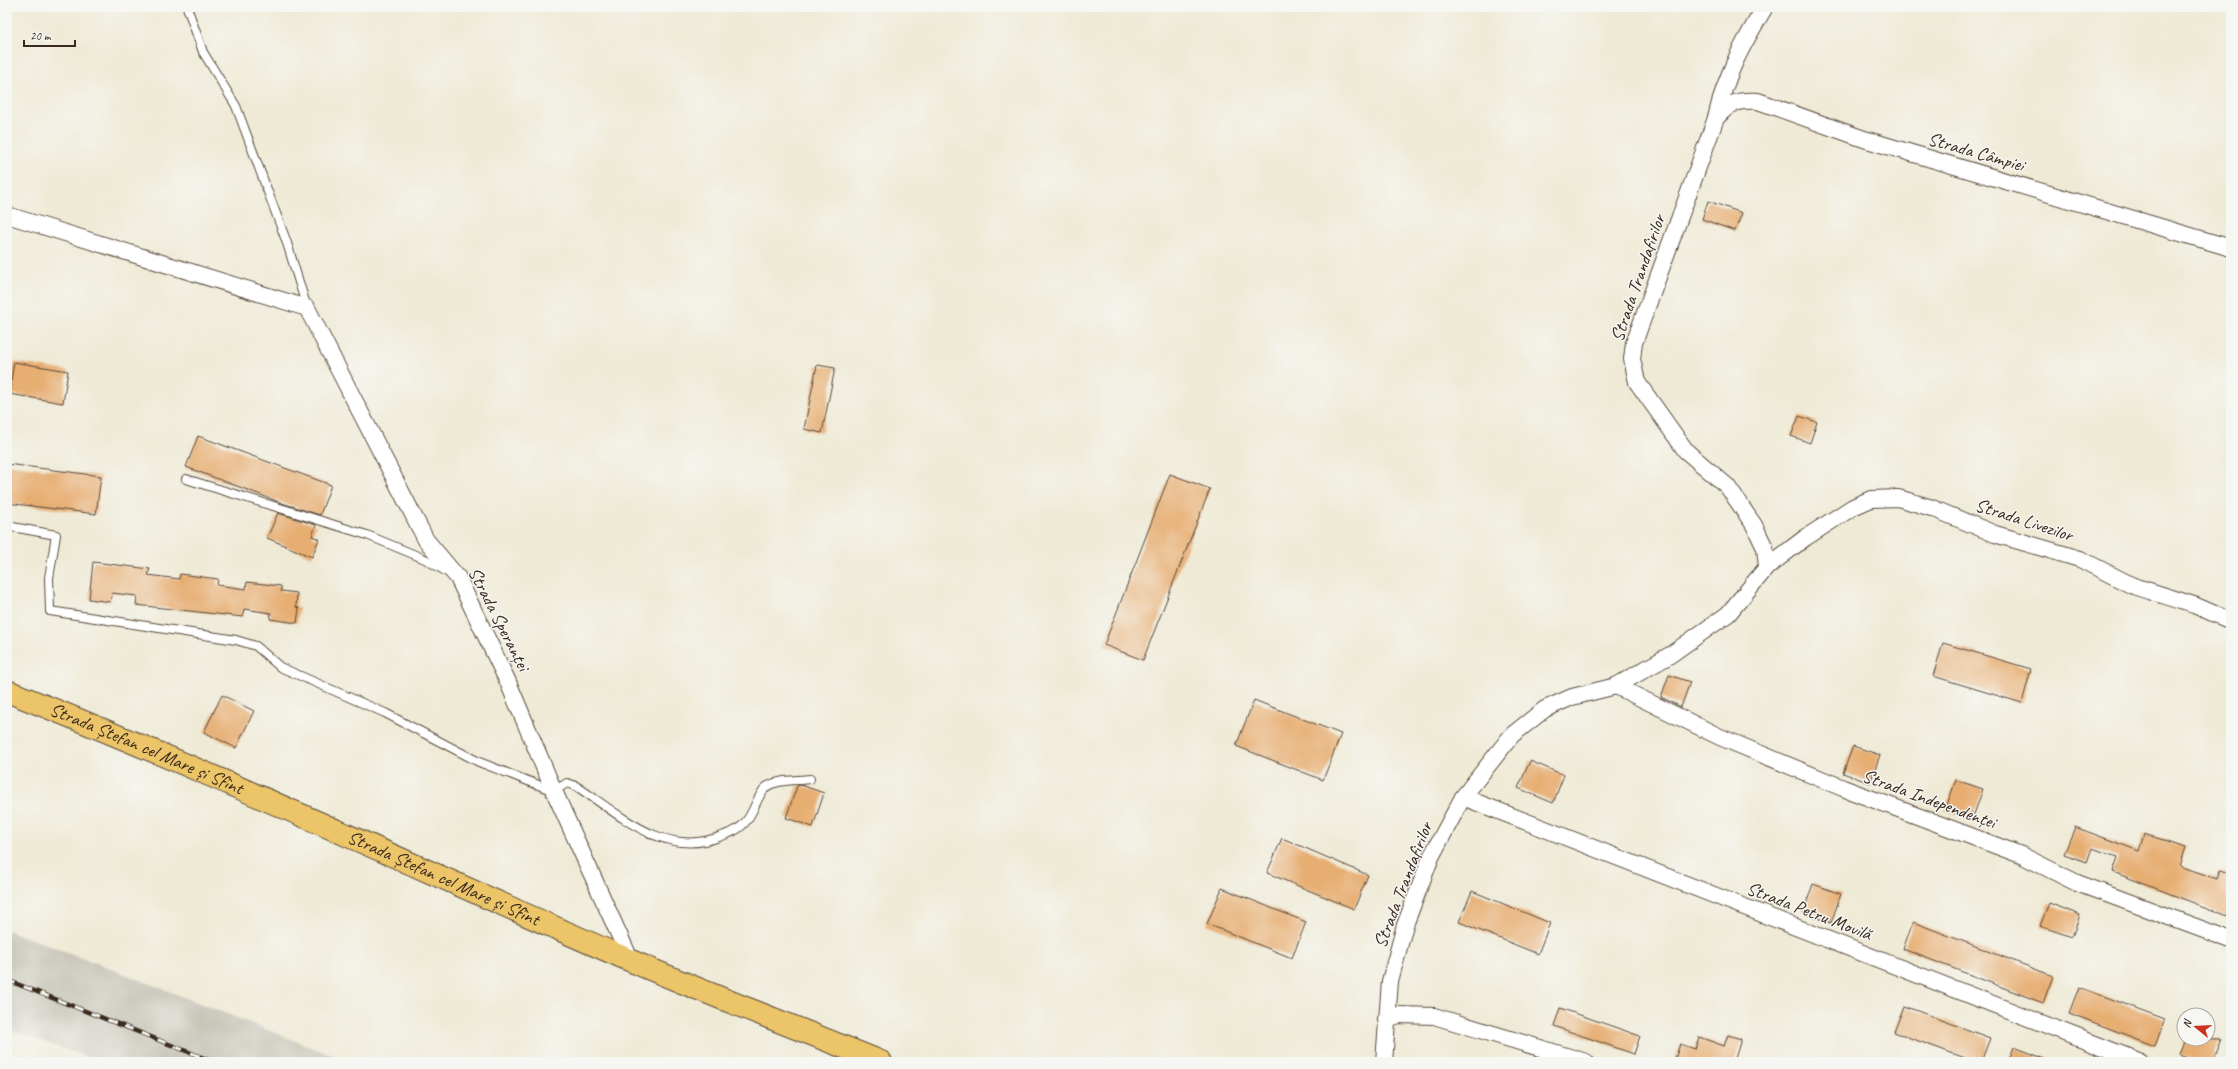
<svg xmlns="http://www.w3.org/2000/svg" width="2238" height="1069" font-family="Caveat,sans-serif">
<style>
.industrial{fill:#c8c4b8}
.building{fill:#e7ae72}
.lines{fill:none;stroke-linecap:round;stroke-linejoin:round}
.service-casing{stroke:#564739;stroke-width:10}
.minor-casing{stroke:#564739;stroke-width:18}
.primary-casing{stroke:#564739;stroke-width:24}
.service{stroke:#fff;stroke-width:8}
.minor{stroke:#fff;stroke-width:16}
.primary{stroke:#ecc569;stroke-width:22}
.rail-casing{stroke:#3b2a1e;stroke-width:4.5}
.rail{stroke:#f6f6f2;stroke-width:3;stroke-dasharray:9;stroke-linecap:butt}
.labels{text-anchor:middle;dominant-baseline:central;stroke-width:3;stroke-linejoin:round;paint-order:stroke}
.street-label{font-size:19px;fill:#3b2a1e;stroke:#f6f6f2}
</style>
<rect width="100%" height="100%" fill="#f6f6f2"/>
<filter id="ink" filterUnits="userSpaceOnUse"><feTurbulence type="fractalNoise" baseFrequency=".025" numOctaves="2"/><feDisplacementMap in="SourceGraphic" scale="8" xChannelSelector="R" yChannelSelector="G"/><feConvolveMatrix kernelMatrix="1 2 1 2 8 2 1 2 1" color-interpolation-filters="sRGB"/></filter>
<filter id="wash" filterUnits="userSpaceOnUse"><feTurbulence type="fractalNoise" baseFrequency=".012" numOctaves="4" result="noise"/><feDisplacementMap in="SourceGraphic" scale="16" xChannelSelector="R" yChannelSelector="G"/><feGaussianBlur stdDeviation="0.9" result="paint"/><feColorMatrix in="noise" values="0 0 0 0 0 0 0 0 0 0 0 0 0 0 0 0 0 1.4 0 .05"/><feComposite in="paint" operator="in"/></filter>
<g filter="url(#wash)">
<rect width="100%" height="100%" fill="#efead5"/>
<polygon class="industrial" points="7,930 112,969 350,1062 102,1062 7,1029"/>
<g id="blocks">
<g class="building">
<polygon points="1708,201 1742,213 1735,231 1702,219"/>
<polygon points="14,362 68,371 63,403 9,394"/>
<polygon points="817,365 835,368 822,433 804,429"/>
<polygon points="1799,416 1817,422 1810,443 1791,436"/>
<polygon points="198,436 331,485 320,515 282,503 186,467"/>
<polygon points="7,464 101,476 96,514 7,503"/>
<polygon points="1170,474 1210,489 1143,660 1104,645"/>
<polygon points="278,513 316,525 312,536 319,539 312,557 267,538"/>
<polygon points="93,562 150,569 148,575 179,579 180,574 218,579 217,585 246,589 247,582 281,586 281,591 297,593 296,607 299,608 297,623 270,619 271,613 244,609 243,617 136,605 137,596 112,593 110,602 89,599"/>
<polygon points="1943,643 2031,669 2022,703 1933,676"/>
<polygon points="1669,675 1690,682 1681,707 1661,697"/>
<polygon points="222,695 254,711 236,748 204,732"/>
<polygon points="1254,700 1341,734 1323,780 1236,746"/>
<polygon points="1853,746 1880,755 1870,783 1843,773"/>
<polygon points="1530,761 1564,775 1553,803 1518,788"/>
<polygon points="1956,780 1983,789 1972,820 1945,810"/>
<polygon points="801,785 824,793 813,827 786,818 797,786"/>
<polygon points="2075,827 2139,851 2144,834 2186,847 2180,866 2217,879 2220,870 2231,874 2231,907 2228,916 2113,872 2118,857 2092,848 2087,862 2064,854"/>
<polygon points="1282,838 1368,875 1354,909 1267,873"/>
<polygon points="1813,884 1841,894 1831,923 1803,913"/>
<polygon points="1222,888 1306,922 1292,958 1207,924"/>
<polygon points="1472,891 1550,923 1538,954 1459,922"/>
<polygon points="2049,903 2080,915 2072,937 2040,926"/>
<polygon points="1913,922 2053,976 2043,1003 1903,949"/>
<polygon points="2079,987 2165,1019 2155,1046 2069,1013"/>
<polygon points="1904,1006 1990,1038 1981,1062 1976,1062 1894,1032"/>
<polygon points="1560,1008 1640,1036 1634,1054 1554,1026"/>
<polygon points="1728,1035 1741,1039 1734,1062 1674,1062 1680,1044 1695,1049 1699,1037 1724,1046"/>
<polygon points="2185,1039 2221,1039 2212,1062 2198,1062 2179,1055"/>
<polygon points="2014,1047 2051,1061 2051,1062 2008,1062"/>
</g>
</g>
</g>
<g filter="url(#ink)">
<use href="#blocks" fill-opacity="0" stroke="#564739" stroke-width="1"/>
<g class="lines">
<g class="service-casing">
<g id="service">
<polyline points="187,7 203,52 236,106 287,243 307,308"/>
<polyline points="186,479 367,535 425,559 447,572"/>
<path d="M7,526L56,535L49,578L50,611L236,640L256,646L280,667L385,713L479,762L554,791L567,783L576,786C619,814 664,858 719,837C730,833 740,830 747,820C754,811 757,797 765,788C775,779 797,781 810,779"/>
</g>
</g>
<g class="minor-casing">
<g id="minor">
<path d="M1765,7C1742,45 1726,74 1716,118L1634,343L1632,359L1637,382L1686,451L1727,486L1754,525L1765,548L1767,567"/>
<path d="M1716,118C1731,102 1736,100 1758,101L1864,139L2231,248"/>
<polyline points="7,215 307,308 426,540 458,578 508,682 554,791 631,961"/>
<polyline points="1616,686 1720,737 1843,788 2021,855 2077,883 2231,940"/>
<polyline points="1463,797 2141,1062"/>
<polyline points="1386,1019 1399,1015 1434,1016 1586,1062"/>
<polyline points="1384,1062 1390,981 1405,925 1431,857 1463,797 1512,735 1545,709 1572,697 1616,686 1670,655 1728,614 1767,567 1805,538 1853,507 1871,499 1898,498 1932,508 1995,534 2080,559 2131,585 2194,605 2231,621"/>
</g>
</g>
<g class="primary-casing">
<g id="primary">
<path id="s1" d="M7,691C217,774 422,870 629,960C712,996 798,1028 881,1062"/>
</g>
</g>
<use href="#service" class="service"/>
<use href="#minor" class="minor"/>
<use href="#primary" class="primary"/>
<g class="rail-casing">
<polyline id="rail" points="7,980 214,1062"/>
</g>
<use href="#rail" class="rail"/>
</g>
</g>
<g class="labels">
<g class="street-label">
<text transform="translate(1976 152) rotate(16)">Strada Câmpiei</text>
<text transform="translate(1638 278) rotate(-71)">Strada Trandafirilor</text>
<text transform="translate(2024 520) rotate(18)">Strada Livezilor</text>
<text transform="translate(499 619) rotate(63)">Strada Speranței</text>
<text stroke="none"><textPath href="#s1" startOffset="151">Strada Ștefan cel Mare și Sfînt</textPath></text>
<text transform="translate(1929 799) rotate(20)">Strada Independenței</text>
<text stroke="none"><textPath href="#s1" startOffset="475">Strada Ștefan cel Mare și Sfînt</textPath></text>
<text transform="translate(1403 885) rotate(-69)">Strada Trandafirilor</text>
<text transform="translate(1809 911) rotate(21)">Strada Petru Movilă</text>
</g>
</g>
<rect width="2238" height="1069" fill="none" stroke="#f6f6f2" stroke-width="24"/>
<g transform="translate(2196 1027) rotate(288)"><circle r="19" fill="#f6f6f2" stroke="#aba49d"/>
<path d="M0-3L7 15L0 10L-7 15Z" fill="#c8321e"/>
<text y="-6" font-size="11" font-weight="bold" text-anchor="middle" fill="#3b2a1e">N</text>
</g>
<path d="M24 40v6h51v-6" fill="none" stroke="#3b2a1e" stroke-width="2"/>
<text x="30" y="40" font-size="12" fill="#3b2a1e" stroke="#f6f6f2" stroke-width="3" paint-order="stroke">20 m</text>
</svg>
